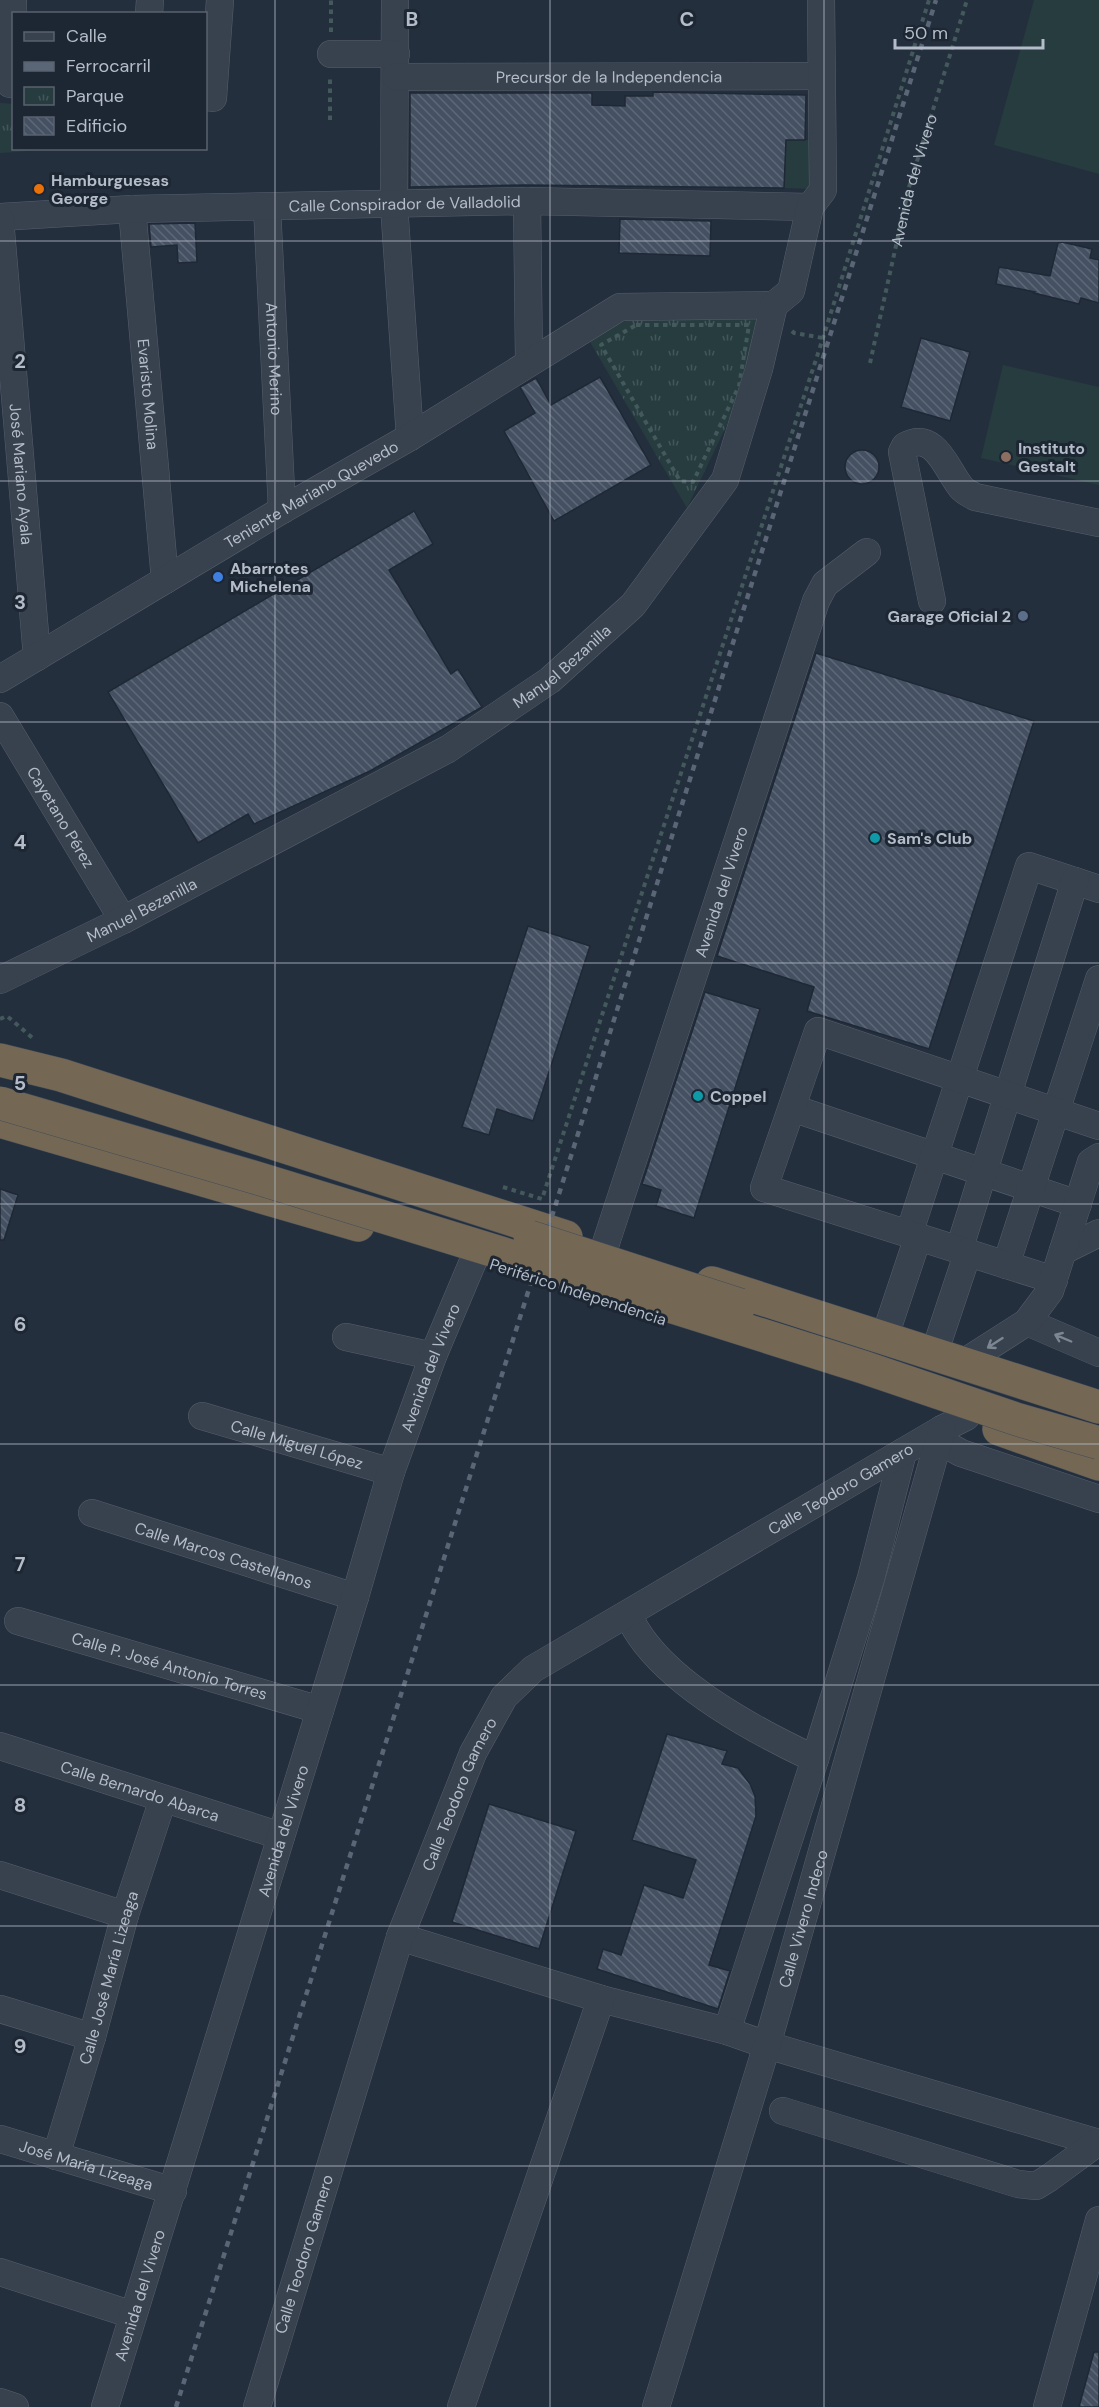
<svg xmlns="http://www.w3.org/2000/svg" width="1099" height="2407" font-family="'DM Sans',sans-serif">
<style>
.grass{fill:#263c3f}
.park{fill:url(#park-tufts)}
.building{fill:url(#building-back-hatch);stroke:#1f2835;stroke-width:1.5}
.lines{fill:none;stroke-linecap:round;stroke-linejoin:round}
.minor-casing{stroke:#565f6c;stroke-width:28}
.highway-casing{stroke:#434c59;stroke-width:34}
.path{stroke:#44595c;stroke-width:4;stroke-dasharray:4.5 4.5;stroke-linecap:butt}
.minor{stroke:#38414e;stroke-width:27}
.highway{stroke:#746855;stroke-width:33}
.rail{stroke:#5a6575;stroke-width:4.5;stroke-dasharray:6 6;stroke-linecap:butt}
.highway-bridge-casing{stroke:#434c59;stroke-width:34;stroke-linecap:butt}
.highway-bridge{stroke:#746855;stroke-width:33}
.oneway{stroke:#7c8592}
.grid{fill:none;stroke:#b4bcc9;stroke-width:1.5;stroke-opacity:0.55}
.food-dot{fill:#e8710a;stroke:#1d2633;stroke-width:2}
.education-dot{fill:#8d6e63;stroke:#1d2633;stroke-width:2}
.shop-dot{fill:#3f7fe0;stroke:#1d2633;stroke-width:2}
.service-dot{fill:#5c6f8a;stroke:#1d2633;stroke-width:2}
.culture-dot{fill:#0f9aa8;stroke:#1d2633;stroke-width:2}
.labels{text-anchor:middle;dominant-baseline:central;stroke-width:6;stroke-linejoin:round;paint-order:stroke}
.street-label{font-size:16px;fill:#b4bcc9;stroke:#1d2633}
.poi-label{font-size:16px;font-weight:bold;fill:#b4bcc9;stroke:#1d2633;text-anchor:start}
.grid-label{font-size:20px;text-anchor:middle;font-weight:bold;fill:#b4bcc9;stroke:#1d2633;stroke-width:6;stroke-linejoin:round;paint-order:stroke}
</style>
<defs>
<pattern id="park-tufts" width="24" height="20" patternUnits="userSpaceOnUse" patternTransform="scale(1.5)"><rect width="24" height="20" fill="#263c3f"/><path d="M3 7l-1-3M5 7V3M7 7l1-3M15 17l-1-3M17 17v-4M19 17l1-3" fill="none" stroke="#435659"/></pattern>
<pattern id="building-back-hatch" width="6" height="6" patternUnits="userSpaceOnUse" patternTransform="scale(1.5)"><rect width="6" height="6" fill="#455162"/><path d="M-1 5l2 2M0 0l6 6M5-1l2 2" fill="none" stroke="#5d6877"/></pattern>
</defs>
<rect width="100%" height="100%" fill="#242f3e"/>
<g class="grass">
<polygon points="1034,0 1099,0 1099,174 994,145"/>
<polygon points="785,140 814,140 813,189 784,188"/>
<polygon points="1003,365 1099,387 1099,485 981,458"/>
</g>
<g class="park">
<polygon points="0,103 13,104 14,148 53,149 0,153"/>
<polygon points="635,316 757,318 742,393 687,508 589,340"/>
</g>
<g class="building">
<polygon points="653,92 806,95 805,140 786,140 784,188 526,185 410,187 410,93 592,93 592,105 625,106 625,96 653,96"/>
<polygon points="620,219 711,221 710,256 619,253"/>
<polygon points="195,223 197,262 178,263 177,245 151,247 149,224"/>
<polygon points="1062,242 1092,249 1090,258 1099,260 1099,303 1081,298 1079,304 1034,293 1035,292 996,284 999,267 1050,276 1058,243"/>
<polygon points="921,338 970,352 950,421 901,407"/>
<polygon points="600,377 651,465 554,521 504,431 535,413 520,387 536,378 551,405"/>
<circle cx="862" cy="467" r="17"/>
<polygon points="414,511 433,544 389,570 451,674 458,669 482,707 370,771 254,824 248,814 198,843 108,692"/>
<polygon points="816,653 1034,721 929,1049 807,1011 814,987 717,956"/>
<polygon points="528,926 590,946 533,1121 497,1109 489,1135 462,1127"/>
<polygon points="705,992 760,1009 694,1218 656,1206 661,1190 642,1184"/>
<polygon points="0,1189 18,1195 4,1240 0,1240"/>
<polygon points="667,1734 727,1751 722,1764 738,1768 750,1784 755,1796 756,1816 709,1965 730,1971 718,2009 597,1969 603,1949 621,1955 644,1885 683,1898 696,1860 632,1840"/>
<polygon points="489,1804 576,1831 539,1949 452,1922"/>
<polygon points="1094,2352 1099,2352 1099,2407 1079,2407"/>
</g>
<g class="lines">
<g class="minor-casing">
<g id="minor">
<polyline points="395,0 394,205 410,437"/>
<polyline points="149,14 150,0"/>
<polyline points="331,54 396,54"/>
<path id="s2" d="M396,77L821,76"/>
<polyline points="10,84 13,0"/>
<polyline points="206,97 213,98 220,0"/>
<polyline points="527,201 529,362"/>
<path id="s3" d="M267,207L282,510"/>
<path id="s4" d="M132,209L165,580"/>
<path id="s5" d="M0,217L132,209L527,201L810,207"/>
<path id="s6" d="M0,219L37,657"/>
<path d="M932,601L902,452L905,446C935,430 946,468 960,486C963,491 970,494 975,497L1099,523"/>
<path id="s7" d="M0,679L282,510L410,437L620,307L774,305"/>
<path id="s8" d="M0,716L123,920"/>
<path id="s9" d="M0,980L123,920L448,749L550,680L633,605L725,480L759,369L774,305L791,291L810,207L823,190L821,0"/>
<polyline points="792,1108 1078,1204"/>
<polyline points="909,1234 1029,866 1099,889"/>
<path id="s10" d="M604,1249L816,601L825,584L867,552"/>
<polyline points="959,1250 1075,881"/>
<polyline points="1063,1251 1099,1233"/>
<polyline points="1006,1265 1099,979"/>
<polyline points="1054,1280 764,1188 818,1031 1099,1126"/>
<polyline points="1027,1322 1099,1353"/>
<polyline points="346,1337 433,1356"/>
<polyline points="884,1339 918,1237"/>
<polyline points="934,1354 968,1252"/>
<polyline points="963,1363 1027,1322 1050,1291 1091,1162 1099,1157"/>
<path id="s11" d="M202,1416L391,1472"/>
<polyline points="938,1440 961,1453 1099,1499"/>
<path id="s12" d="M92,1513L355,1597"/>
<path d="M628,1614C655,1678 753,1730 815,1759L727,2031"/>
<path id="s13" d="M18,1621L320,1710"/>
<path id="s14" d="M0,1746L281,1836"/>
<polyline points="815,1759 871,1578 903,1452"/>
<polyline points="0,1875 125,1915"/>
<polyline points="400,1937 601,1999 727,2031 767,2045 1099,2143"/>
<polyline points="0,2009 92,2037"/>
<polyline points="783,2111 1018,2184 1036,2186 1049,2178 1098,2142"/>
<path id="s15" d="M0,2139L173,2191"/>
<path id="s16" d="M56,2156L92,2037L125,1915L163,1799"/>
<polyline points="0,2272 133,2315"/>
<polyline points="0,2402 15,2407"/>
<path id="s17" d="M105,2407L355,1597L391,1472L433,1356L474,1259"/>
<path id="s18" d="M257,2407L400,1937L473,1753L504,1697L533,1669L942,1429L966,1417"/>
<polyline points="461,2407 601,1999"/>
<path id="s19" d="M656,2407L767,2045L942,1429"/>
<polyline points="1047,2407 1099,2220"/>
</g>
</g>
<g class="highway-casing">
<g id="highway">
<polyline points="0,1060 61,1075 566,1237"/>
<polyline points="0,1121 358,1225"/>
<polyline points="712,1283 1099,1407"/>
<polyline points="999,1429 1099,1464"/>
</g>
</g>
<g class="path">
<polyline points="331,32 331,0"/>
<polyline points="330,120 330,76"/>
<polygon points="636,325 749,325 739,386 693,482 680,481 601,345"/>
<polyline points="792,331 794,333 823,338"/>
<path id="s1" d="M870,363L909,187L967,0"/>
<polyline points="0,1019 7,1016 35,1040"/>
<polyline points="503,1187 542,1199 823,338 929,0"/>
</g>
<use href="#minor" class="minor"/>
<use href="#highway" class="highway"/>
<polyline class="rail" points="176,2407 936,0"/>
<g class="highway-bridge-casing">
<g id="highway-bridge">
<polyline points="0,1103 260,1179 527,1261 863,1367 1016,1419 1099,1443"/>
<polyline points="530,1237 740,1305"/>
</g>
</g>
<use href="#highway-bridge" class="highway-bridge"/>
</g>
<defs><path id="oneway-shaft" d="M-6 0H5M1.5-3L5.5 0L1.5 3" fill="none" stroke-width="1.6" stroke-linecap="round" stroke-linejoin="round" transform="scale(1.5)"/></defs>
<g class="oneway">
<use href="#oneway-shaft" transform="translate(1063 1338) rotate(-157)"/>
<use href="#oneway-shaft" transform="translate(995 1343) rotate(147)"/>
</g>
<path class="grid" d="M275,0V2407M550,0V2407M824,0V2407M0,241H1099M0,481H1099M0,722H1099M0,963H1099M0,1204H1099M0,1444H1099M0,1685H1099M0,1926H1099M0,2166H1099"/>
<circle class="food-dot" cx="39" cy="189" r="6"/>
<circle class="education-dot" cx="1006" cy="457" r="6"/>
<circle class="shop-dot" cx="218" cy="577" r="6"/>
<circle class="service-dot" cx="1023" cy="616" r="6"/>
<g class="culture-dot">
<circle cx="875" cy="838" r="6"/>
<circle cx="698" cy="1096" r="6"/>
</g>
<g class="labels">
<g class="street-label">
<text stroke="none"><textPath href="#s2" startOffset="213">Precursor de la Independencia</textPath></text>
<text stroke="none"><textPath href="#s1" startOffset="188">Avenida del Vivero</textPath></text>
<text stroke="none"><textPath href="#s5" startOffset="405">Calle Conspirador de Valladolid</textPath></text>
<text stroke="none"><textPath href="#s3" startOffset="152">Antonio Merino</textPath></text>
<text stroke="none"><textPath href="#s4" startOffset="186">Evaristo Molina</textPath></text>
<text stroke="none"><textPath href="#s6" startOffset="256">José Mariano Ayala</textPath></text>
<text stroke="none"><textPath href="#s7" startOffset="362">Teniente Mariano Quevedo</textPath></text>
<text stroke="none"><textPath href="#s9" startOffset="645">Manuel Bezanilla</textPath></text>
<text stroke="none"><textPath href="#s8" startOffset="118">Cayetano Pérez</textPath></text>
<text stroke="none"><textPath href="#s10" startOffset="376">Avenida del Vivero</textPath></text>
<text stroke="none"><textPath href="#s9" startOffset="158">Manuel Bezanilla</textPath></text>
<text transform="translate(578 1292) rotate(18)">Periférico Independencia</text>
<text stroke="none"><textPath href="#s17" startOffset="1089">Avenida del Vivero</textPath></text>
<text stroke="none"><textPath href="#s11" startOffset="99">Calle Miguel López</textPath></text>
<text stroke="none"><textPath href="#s18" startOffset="1150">Calle Teodoro Gamero</textPath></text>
<text stroke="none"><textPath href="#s12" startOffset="138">Calle Marcos Castellanos</textPath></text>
<text stroke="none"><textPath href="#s13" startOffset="158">Calle P. José Antonio Torres</textPath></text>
<text stroke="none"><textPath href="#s14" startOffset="147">Calle Bernardo Abarca</textPath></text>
<text stroke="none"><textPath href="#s18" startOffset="646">Calle Teodoro Gamero</textPath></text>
<text stroke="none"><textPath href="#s17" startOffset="603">Avenida del Vivero</textPath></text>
<text stroke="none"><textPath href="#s19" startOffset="510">Calle Vivero Indeco</textPath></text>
<text stroke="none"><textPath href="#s16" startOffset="186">Calle José María Lizeaga</textPath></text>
<text stroke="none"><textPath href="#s15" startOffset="90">José María Lizeaga</textPath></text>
<text stroke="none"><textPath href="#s18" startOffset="160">Calle Teodoro Gamero</textPath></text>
<text stroke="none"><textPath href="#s17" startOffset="117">Avenida del Vivero</textPath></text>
</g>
<g class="poi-label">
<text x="51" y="180">Hamburguesas<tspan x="51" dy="18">George</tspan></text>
<text x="1018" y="448">Instituto<tspan x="1018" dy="18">Gestalt</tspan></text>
<text x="230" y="568">Abarrotes<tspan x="230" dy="18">Michelena</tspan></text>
<text x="1011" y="616" text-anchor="end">Garage Oficial 2</text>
<text x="887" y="838">Sam's Club</text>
<text x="710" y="1096">Coppel</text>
</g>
</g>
<g class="grid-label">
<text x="412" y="26">B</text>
<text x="687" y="26">C</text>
<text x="20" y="368">2</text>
<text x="20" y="609">3</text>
<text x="20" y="849">4</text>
<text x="20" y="1090">5</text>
<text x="20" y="1331">6</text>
<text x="20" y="1571">7</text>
<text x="20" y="1812">8</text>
<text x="20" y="2053">9</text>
</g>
<rect x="12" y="12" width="195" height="138" fill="#1d2633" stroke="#59626f" stroke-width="1.5"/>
<rect x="24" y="32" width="30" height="9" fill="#38414e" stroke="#59626f" stroke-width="1.5"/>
<text x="66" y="42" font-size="18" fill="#b4bcc9">Calle</text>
<rect x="24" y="62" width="30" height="9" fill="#5a6575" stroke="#59626f" stroke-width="1.5"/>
<text x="66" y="72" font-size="18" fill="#b4bcc9">Ferrocarril</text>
<rect x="24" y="87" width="30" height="18" fill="url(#park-tufts)" stroke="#59626f" stroke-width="1.5"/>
<text x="66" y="102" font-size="18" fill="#b4bcc9">Parque</text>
<rect x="24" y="117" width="30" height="18" fill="url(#building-back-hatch)" stroke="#59626f" stroke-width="1.5"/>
<text x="66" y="132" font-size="18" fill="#b4bcc9">Edificio</text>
<path d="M895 39v9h148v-9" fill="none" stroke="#b4bcc9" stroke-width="3"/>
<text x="904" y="39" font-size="18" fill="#b4bcc9" stroke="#1d2633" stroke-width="4.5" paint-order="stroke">50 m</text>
</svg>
